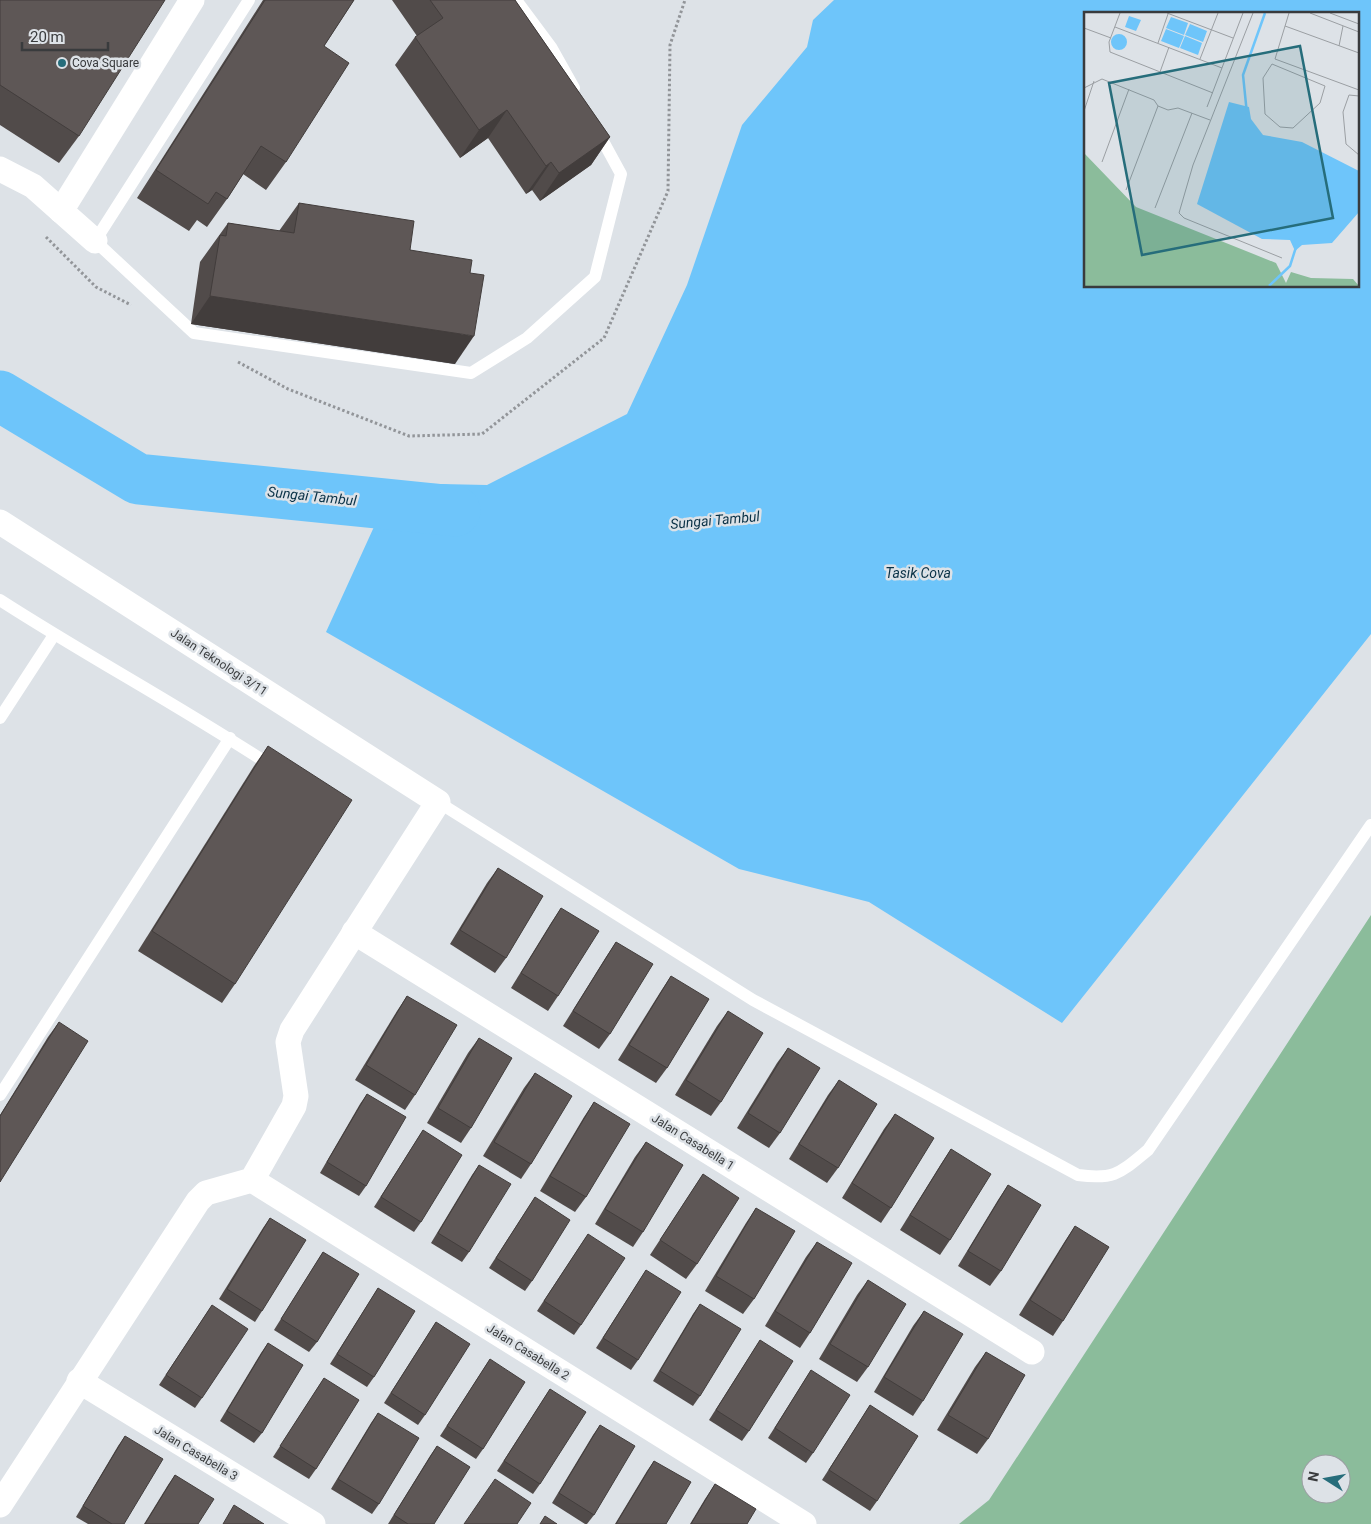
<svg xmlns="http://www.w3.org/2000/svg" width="1371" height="1524" font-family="Roboto,sans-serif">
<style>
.green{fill:#8bbc9b;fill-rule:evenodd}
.water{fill:#6ec5fa;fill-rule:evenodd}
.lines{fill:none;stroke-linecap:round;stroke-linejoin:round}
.river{stroke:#6ec5fa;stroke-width:51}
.path{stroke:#929599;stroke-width:3;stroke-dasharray:2.5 2.5;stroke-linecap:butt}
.service{stroke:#fff;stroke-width:12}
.minor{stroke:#fff;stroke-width:25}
.wall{fill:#514b4a}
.shaded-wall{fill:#423d3c}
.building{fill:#5e5756;stroke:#423d3c}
.poi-dot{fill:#266d7b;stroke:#dde2e7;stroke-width:2}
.labels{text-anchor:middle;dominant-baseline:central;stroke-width:5;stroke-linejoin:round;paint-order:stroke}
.poi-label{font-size:12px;fill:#393b3d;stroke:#dde2e7;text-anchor:start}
.street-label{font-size:12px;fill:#393b3d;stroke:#dde2e7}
.water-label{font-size:14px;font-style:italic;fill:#093146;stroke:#dde2e7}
.inset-river{fill:none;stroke:#6ec5fa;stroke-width:2.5}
.inset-road{fill:none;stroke:#9b9fa3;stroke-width:1}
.view{fill:#266d7b;fill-opacity:0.15;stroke:#266d7b;stroke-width:2.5}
.inset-edge{fill:none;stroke:#393b3d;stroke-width:2.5}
</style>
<rect width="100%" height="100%" fill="#dde2e7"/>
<path class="green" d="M1371,915V1524H959L989,1500ZM1311,1464H1341V1494H1311Z"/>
<path class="water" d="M834,0H1371V634L1062,1023L869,902L739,869L326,632L394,483L487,485L627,414L687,285L742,125L807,47L813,20ZM1085,14H1357V286H1085Z"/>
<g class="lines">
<polyline class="river" points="0,396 138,479 455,511"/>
<g class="path">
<polyline points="46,237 96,287 131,305"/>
<polyline points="238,362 288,389 409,436 482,434 604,338 668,191 670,45 685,0"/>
</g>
<g class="service">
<polyline points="249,0 95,241 194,333 471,373 527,338 595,277 621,174 597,130"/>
<polyline points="516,0 551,47 574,88"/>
<path d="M0,600C90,658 184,708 273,767"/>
<polyline points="0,718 54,635"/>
<path d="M438,802L753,1000L1078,1175C1115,1180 1120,1173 1148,1150L1371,825"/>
<polyline points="0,1095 230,738"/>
</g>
<g class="minor">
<polyline points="0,169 33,186 95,241"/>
<polyline points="61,211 192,0"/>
<polyline points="0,522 438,802 292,1030 288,1042 296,1096 294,1106 252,1180 206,1193 198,1201 0,1505"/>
<polyline points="354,932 1032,1352"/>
<polyline points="252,1180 804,1524"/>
<polyline points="79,1381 313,1524"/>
</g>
</g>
<g class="wall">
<polygon points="0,0 79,136 59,163 0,125"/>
<polygon points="263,0 354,0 324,46 286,162 266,190 243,174 227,199 207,227 197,220 189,231 137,198"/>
<polygon points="392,0 515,0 610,137 591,165 540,201 532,190 526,194 488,138 460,158 395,65 415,37 417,36"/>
<polygon points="299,203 410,250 470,273 455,364 191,324 200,262 228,223 279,231"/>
<polygon points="268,746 235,984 222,1003 138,951 254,766"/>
<polygon points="498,868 506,958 495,973 450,944 487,883"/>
<polygon points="561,908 558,996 548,1011 511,988 551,923"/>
<polygon points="616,942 610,1034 599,1049 563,1026 606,957"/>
<polygon points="671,976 667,1068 656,1083 618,1060 661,991"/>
<polygon points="407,996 415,1095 405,1110 355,1080 397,1011"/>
<polygon points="728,1011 721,1102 711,1116 675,1095 717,1026"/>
<polygon points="59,1022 0,1182 0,1115 48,1037"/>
<polygon points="479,1038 471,1128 461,1143 427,1123 468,1053"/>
<polygon points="788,1048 780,1133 769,1148 737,1128 777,1063"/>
<polygon points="535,1073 531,1164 521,1179 483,1156 524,1088"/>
<polygon points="839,1080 838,1168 827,1183 789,1159 828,1095"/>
<polygon points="367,1094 366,1186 359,1196 320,1173 360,1104"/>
<polygon points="594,1102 586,1197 575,1212 540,1191 584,1117"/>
<polygon points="895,1114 891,1208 881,1223 842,1198 884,1129"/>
<polygon points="423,1130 421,1222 414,1232 374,1207"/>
<polygon points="646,1142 643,1232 633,1247 595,1224 635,1157"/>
<polygon points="951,1149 950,1240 940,1255 900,1230 941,1164"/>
<polygon points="479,1165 469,1252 462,1262 431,1243 472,1175"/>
<polygon points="703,1174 697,1264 686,1279 650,1255"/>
<polygon points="1008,1185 1001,1271 990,1286 958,1266 998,1200"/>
<polygon points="535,1197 532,1281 525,1291 489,1268"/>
<polygon points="756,1208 754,1299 743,1314 705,1291 746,1223"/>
<polygon points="270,1218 262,1311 255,1322 219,1299 263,1228"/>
<polygon points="1075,1226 1063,1321 1053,1336 1019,1315 1065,1241"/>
<polygon points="588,1234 581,1325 574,1335 537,1311"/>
<polygon points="817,1242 810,1333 800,1348 765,1326 806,1257"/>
<polygon points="323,1252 317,1342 309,1352 274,1330"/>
<polygon points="646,1270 638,1360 631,1370 596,1348"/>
<polygon points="868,1280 868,1367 857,1382 819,1359 857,1295"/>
<polygon points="378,1288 374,1377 367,1387 330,1364"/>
<polygon points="700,1304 700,1396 693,1406 653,1381 693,1314"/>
<polygon points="212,1305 202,1398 195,1408 159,1385"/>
<polygon points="924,1311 923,1401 913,1416 874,1392 913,1326"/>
<polygon points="436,1322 425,1415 418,1425 384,1403"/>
<polygon points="760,1340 749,1431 742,1441 709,1420"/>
<polygon points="268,1343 262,1433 254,1443 220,1421 261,1353"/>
<polygon points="986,1352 988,1439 977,1454 937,1430 975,1367"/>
<polygon points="490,1359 483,1449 476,1459 440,1436"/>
<polygon points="811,1370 813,1453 806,1463 768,1438"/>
<polygon points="324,1378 316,1469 309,1479 273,1457"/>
<polygon points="550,1389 540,1484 533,1494 497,1471"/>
<polygon points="870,1405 877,1501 870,1511 822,1480"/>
<polygon points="378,1413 379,1504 372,1514 331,1489 371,1423"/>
<polygon points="600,1425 594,1515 587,1524 585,1524 552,1503 593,1435"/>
<polygon points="125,1436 124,1524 88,1524 76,1517 118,1446"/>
<polygon points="437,1446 434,1524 388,1524 430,1456"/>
<polygon points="654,1461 666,1524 615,1524 647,1471"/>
<polygon points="175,1475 198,1524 144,1524 168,1485"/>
<polygon points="715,1484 747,1524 690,1524 705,1499"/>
</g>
<g class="shaded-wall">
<polygon points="507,110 488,138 460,158 479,130"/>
<polygon points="610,137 591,165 540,201 559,173"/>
<polygon points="551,162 532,190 526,194 546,166"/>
<polygon points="210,296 474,336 455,364 191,324"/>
</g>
<g class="building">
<polygon points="0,0 165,0 79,136 0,85"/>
<polygon points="265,0 354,0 324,46 349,63 286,162 261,146 227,199 216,192 208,204 156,170"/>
<polygon points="430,0 515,0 610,137 559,173 551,162 546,166 507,110 479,130 415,37 443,18"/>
<polygon points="299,203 414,221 410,250 472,260 470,273 484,275 474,336 210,296 220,235 226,236 228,223 294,233"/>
<polygon points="268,746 352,800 235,984 152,931"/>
<polygon points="498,868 543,896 506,958 460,930"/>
<polygon points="561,908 599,931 558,996 521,973"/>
<polygon points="616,942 653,964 610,1034 573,1011"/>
<polygon points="671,976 709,999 667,1068 629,1045"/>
<polygon points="407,996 457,1025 415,1095 366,1065"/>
<polygon points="728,1011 763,1033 721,1102 686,1080"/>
<polygon points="59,1022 88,1041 0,1182 0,1116"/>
<polygon points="479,1038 512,1058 471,1128 438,1108"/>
<polygon points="788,1048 820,1068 780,1133 748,1113"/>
<polygon points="535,1073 572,1096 531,1164 494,1142"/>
<polygon points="839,1080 877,1104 838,1168 799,1144"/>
<polygon points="367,1094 406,1117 366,1186 327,1162"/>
<polygon points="594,1102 630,1124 586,1197 550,1176"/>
<polygon points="895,1114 934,1138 891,1208 852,1183"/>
<polygon points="423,1130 462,1155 421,1222 381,1197"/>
<polygon points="646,1142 683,1165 643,1232 605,1209"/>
<polygon points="951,1149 991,1174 950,1240 910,1215"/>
<polygon points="479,1165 511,1184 469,1252 438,1233"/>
<polygon points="703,1174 739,1198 697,1264 660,1240"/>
<polygon points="1008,1185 1041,1205 1001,1271 968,1251"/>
<polygon points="535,1197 570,1220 532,1281 496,1258"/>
<polygon points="756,1208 795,1231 754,1299 716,1276"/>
<polygon points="270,1218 306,1240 262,1311 227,1289"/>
<polygon points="1075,1226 1109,1247 1063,1321 1030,1300"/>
<polygon points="588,1234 625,1258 581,1325 544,1301"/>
<polygon points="817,1242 852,1263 810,1333 775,1311"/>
<polygon points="323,1252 359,1274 317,1342 281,1319"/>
<polygon points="646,1270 681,1292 638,1360 603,1338"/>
<polygon points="868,1280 906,1304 868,1367 830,1344"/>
<polygon points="378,1288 415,1311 374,1377 337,1354"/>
<polygon points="700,1304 741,1329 700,1396 660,1371"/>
<polygon points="212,1305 248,1329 202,1398 166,1375"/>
<polygon points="924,1311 963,1334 923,1401 884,1377"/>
<polygon points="436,1322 470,1344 425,1415 391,1393"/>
<polygon points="760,1340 793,1361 749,1431 716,1410"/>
<polygon points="268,1343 303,1365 262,1433 227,1411"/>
<polygon points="986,1352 1025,1375 988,1439 948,1415"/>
<polygon points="490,1359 525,1382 483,1449 447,1426"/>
<polygon points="811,1370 850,1395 813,1453 775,1428"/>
<polygon points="324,1378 359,1400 316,1469 280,1446"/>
<polygon points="550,1389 586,1412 540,1484 504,1461"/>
<polygon points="870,1405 918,1436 877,1501 829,1470"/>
<polygon points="378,1413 419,1438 379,1504 338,1479"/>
<polygon points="600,1425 635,1446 594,1515 559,1493"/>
<polygon points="125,1436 163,1459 124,1524 112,1524 83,1506"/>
<polygon points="437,1446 470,1467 434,1524 408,1524 394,1515"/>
<polygon points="654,1461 691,1482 666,1524 616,1524"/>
<polygon points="175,1475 214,1499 198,1524 145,1524"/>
<polygon points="495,1479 531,1503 517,1524 464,1524"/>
<polygon points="715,1484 756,1509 747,1524 691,1524"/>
<polygon points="234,1505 264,1524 223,1524"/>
<polygon points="545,1516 557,1524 540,1524"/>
</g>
<circle class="poi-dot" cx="62" cy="63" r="5"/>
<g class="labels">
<g class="poi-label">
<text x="72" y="63">Cova Square</text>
</g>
<g class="street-label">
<text transform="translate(219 662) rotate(33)">Jalan Teknologi 3/11</text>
<text transform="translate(693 1142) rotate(32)">Jalan Casabella 1</text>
<text transform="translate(528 1352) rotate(32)">Jalan Casabella 2</text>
<text transform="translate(196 1453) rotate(31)">Jalan Casabella 3</text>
</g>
<g class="water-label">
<text transform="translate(312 496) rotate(6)">Sungai Tambul</text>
<text transform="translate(715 520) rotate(-5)">Sungai Tambul</text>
<text x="918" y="573">Tasik Cova</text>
</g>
</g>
<g transform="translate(1084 12)">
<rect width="275" height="275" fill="#dde2e7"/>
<path d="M0,141L52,195L192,251L202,271L207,260L227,266L269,267L275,274H0Z" fill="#8bbc9b"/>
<path d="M45,4L51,6L49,11L51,6L57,8L52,19L41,15ZM87,5L104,11L100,23L82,16ZM106,12L123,19L119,30L101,23ZM82,17L100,24L95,36L77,29ZM27 30a8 8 0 1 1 16 0a8 8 0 1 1-16 0ZM101,24L118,31L114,43L96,36ZM145,90L165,95L167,107L179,123L218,130L275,159V200L248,231L218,233L211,239L206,228L178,227L113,192Z" fill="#6ec5fa"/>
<path class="inset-river" d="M163,102L159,63L181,1M185,274L206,254L213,232"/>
<path class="inset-road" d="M36,1L25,30L26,40L129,81M83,1L149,26M169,1L109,153L95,201L100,206L198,246M226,1L275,20M246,1L275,12M201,14L275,41M31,15L138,56M0,16L27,26M74,31L84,2M255,34L259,14M116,47L134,1M191,47L275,78M191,47L205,1M188,52L241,74L236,91L209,116L196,115L181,102L179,66ZM76,60L85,35M0,76L18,67L70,88L74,94L84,98L94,96L126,108M275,84L265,83L259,100L262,132L275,143M123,95L159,1M0,99L10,69M18,150L45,77M42,178L74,94M71,196L108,101"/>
<path class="view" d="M216,34L249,206L58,243L25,71Z"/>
<rect width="275" height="275" class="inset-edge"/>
</g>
<g transform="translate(1326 1479) rotate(281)"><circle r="24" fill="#dde2e7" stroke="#9b9fa3"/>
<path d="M0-4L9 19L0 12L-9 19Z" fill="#266d7b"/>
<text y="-8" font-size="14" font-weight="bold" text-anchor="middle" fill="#393b3d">N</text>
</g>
<path d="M22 42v8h86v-8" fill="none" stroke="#393b3d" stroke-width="2.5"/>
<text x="30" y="42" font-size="15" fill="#393b3d" stroke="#dde2e7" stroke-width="4" paint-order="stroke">20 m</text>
</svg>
